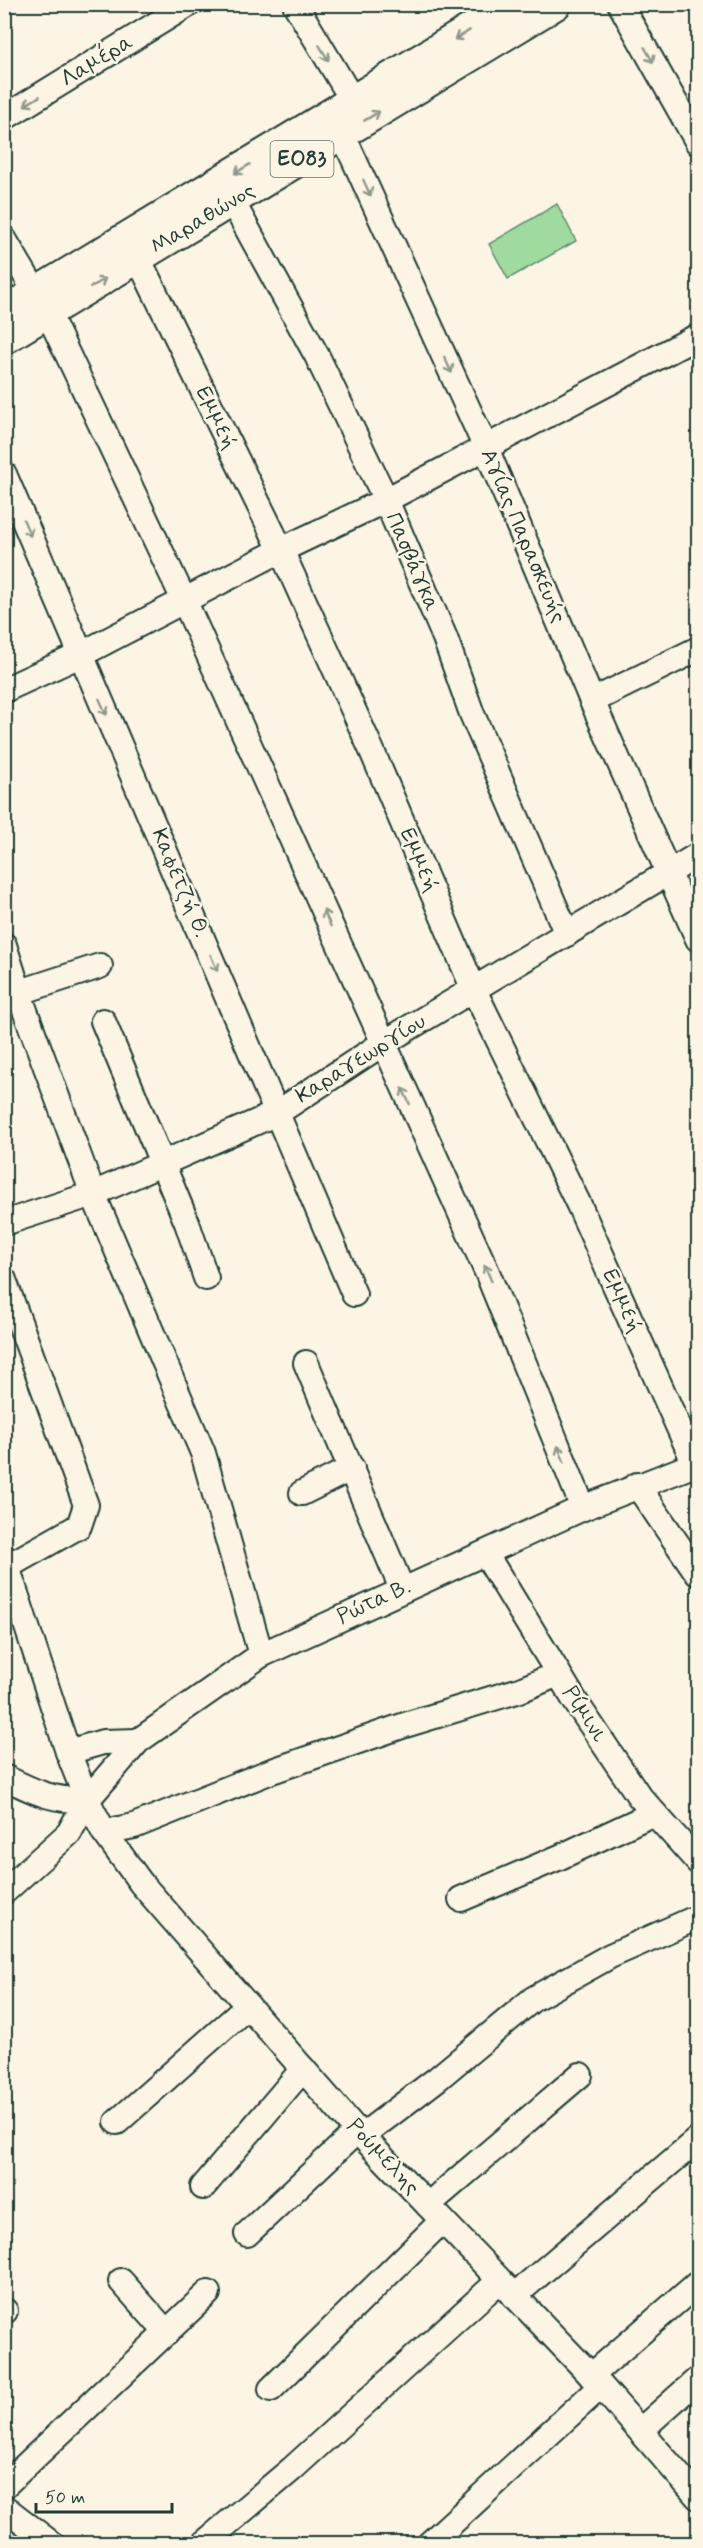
<svg xmlns="http://www.w3.org/2000/svg" width="703" height="2548" font-family="Mynerve,sans-serif">
<style>
.green{fill:#9fda9f;stroke:#5f8c6a;stroke-width:1.5}
.lines{fill:none;stroke-linecap:round;stroke-linejoin:round}
.minor-casing{stroke:#1f3d34;stroke-width:28}
.major-casing{stroke:#1f3d34;stroke-width:34}
.minor{stroke:#fcf5e5;stroke-width:24}
.major{stroke:#fcf5e5;stroke-width:30}
.oneway{stroke:#8e998c}
.labels{text-anchor:middle;dominant-baseline:central;stroke-width:5;stroke-linejoin:round;paint-order:stroke}
.shield{fill:#fcf5e5;stroke:#617469;stroke-width:1.5}
.shield-label{font-size:21px;font-weight:bold;fill:#1f3d34}
.street-label{font-size:22px;fill:#1f3d34;stroke:#fcf5e5}
</style>
<rect width="100%" height="100%" fill="#fcf5e5"/>
<filter id="ink" filterUnits="userSpaceOnUse"><feTurbulence type="fractalNoise" baseFrequency=".0167" numOctaves="2"/><feDisplacementMap in="SourceGraphic" scale="12" xChannelSelector="R" yChannelSelector="G"/><feConvolveMatrix kernelMatrix="1 2 1 2 8 2 1 2 1" color-interpolation-filters="sRGB"/></filter>
<g filter="url(#ink)">
<polygon class="green" points="557,204 576,241 508,279 489,244"/>
<g class="lines">
<g class="minor-casing">
<g id="minor">
<polyline points="295,4 353,101"/>
<polyline points="620,4 698,143"/>
<polyline points="4,118 189,4"/>
<polyline points="335,118 486,448 592,701 698,939"/>
<polyline points="232,201 317,356 386,500 445,638 472,714 567,934"/>
<polyline points="4,239 48,313 184,600 487,1272 583,1508"/>
<polyline points="138,258 281,550 372,751 474,990 579,1205 695,1464"/>
<polyline points="4,474 354,1294"/>
<polyline points="4,690 80,655 281,550 386,500 698,336"/>
<polyline points="592,701 698,649"/>
<polyline points="4,945 23,1005 93,1194 203,1453 261,1655"/>
<polyline points="20,992 100,966"/>
<polyline points="103,1021 187,1223 206,1278"/>
<polyline points="4,1223 93,1194 277,1113 382,1044 698,855"/>
<polyline points="4,1280 86,1505 79,1526 8,1566"/>
<polyline points="306,1363 402,1589"/>
<polyline points="637,1485 698,1574"/>
<polyline points="302,1493 352,1468"/>
<polyline points="485,1553 577,1704 639,1796 698,1862"/>
<polyline points="4,1557 68,1752 87,1800 104,1832 141,1883 357,2131 601,2386 698,2497"/>
<polyline points="68,1752 103,1742 138,1741"/>
<path d="M4,1777C35,1792 52,1801 87,1800"/>
<polyline points="104,1832 134,1826 269,1772 405,1725 520,1690 558,1674"/>
<polyline points="4,1892 69,1833 87,1800 138,1741 261,1655 583,1508 698,1463"/>
<polyline points="461,1899 560,1857 652,1814"/>
<polyline points="117,2122 248,2006"/>
<polyline points="362,2136 437,2079 533,1999 610,1956 698,1917"/>
<polyline points="203,2187 303,2069"/>
<polyline points="428,2205 580,2075"/>
<polyline points="247,2234 357,2131"/>
<polyline points="121,2281 167,2333"/>
<polyline points="514,2296 698,2139"/>
<polyline points="4,2311 5,2311"/>
<polyline points="591,2376 698,2283"/>
<polyline points="271,2389 442,2221"/>
<polyline points="641,2430 698,2379"/>
<polyline points="4,2486 208,2293"/>
<polyline points="4,2507 52,2544"/>
<polyline points="203,2544 292,2469 499,2281"/>
<polyline points="429,2544 601,2386"/>
</g>
</g>
<g class="major-casing">
<g id="major">
<polyline points="4,312 512,4"/>
<polyline points="4,339 556,4"/>
</g>
</g>
<use href="#minor" class="minor"/>
<use href="#major" class="major"/>
</g>
<defs><path id="oneway-shaft" d="M-6 0H5M1.5-3L5.5 0L1.5 3" fill="none" stroke-width="1.6" stroke-linecap="round" stroke-linejoin="round" transform="scale(1.5)"/></defs>
<g class="oneway">
<use href="#oneway-shaft" transform="translate(462 35) rotate(149)"/>
<use href="#oneway-shaft" transform="translate(324 53) rotate(59)"/>
<use href="#oneway-shaft" transform="translate(649 55) rotate(60)"/>
<use href="#oneway-shaft" transform="translate(32 101) rotate(149)"/>
<use href="#oneway-shaft" transform="translate(372 116) rotate(-31)"/>
<use href="#oneway-shaft" transform="translate(242 169) rotate(149)"/>
<use href="#oneway-shaft" transform="translate(367 188) rotate(65)"/>
<use href="#oneway-shaft" transform="translate(98 283) rotate(-31)"/>
<use href="#oneway-shaft" transform="translate(448 365) rotate(65)"/>
<use href="#oneway-shaft" transform="translate(27 528) rotate(67)"/>
<use href="#oneway-shaft" transform="translate(103 707) rotate(66)"/>
<use href="#oneway-shaft" transform="translate(327 918) rotate(-114)"/>
<use href="#oneway-shaft" transform="translate(214 963) rotate(67)"/>
<use href="#oneway-shaft" transform="translate(406 1096) rotate(-115)"/>
<use href="#oneway-shaft" transform="translate(488 1273) rotate(-113)"/>
<use href="#oneway-shaft" transform="translate(561 1454) rotate(-112)"/>
</g>
</g>
<g class="labels">
<rect class="shield" x="270.5" y="141" width="63" height="36" rx="4.5"/>
<g class="shield-label">
<text x="302" y="159">ΕΟ83</text>
</g>
<g class="street-label">
<text transform="translate(97 61) rotate(-31)">Λαμέρα</text>
<text transform="translate(203 219) rotate(-31)">Μαραθώνος</text>
<text transform="translate(216 418) rotate(64)">Εμμεή</text>
<text transform="translate(523 536) rotate(67)">Αγίας Παρασκευής</text>
<text transform="translate(412 562) rotate(67)">Πασβάγκα</text>
<text transform="translate(419 860) rotate(67)">Εμμεή</text>
<text transform="translate(180 883) rotate(67)">Καφετζή Θ.</text>
<text transform="translate(361 1059) rotate(-32)">Καραγεωργίου</text>
<text transform="translate(622 1301) rotate(66)">Εμμεή</text>
<text transform="translate(374 1602) rotate(-25)">Ρώτα Β.</text>
<text transform="translate(584 1714) rotate(57)">Ρίμινι</text>
<text transform="translate(383 2157) rotate(47)">Ρούμελης</text>
</g>
</g>
<rect width="703" height="2548" fill="none" stroke="#fcf5e5" stroke-width="24"/>
<rect x="12" y="12" width="679" height="2524" fill="none" stroke="#1f3d34" stroke-width="2" filter="url(#ink)"/>
<path d="M36 2503v9h136v-9" fill="none" stroke="#1f3d34" stroke-width="3"/>
<text x="45" y="2503" font-size="18" fill="#1f3d34" stroke="#fcf5e5" stroke-width="4.5" paint-order="stroke">50 m</text>
</svg>
